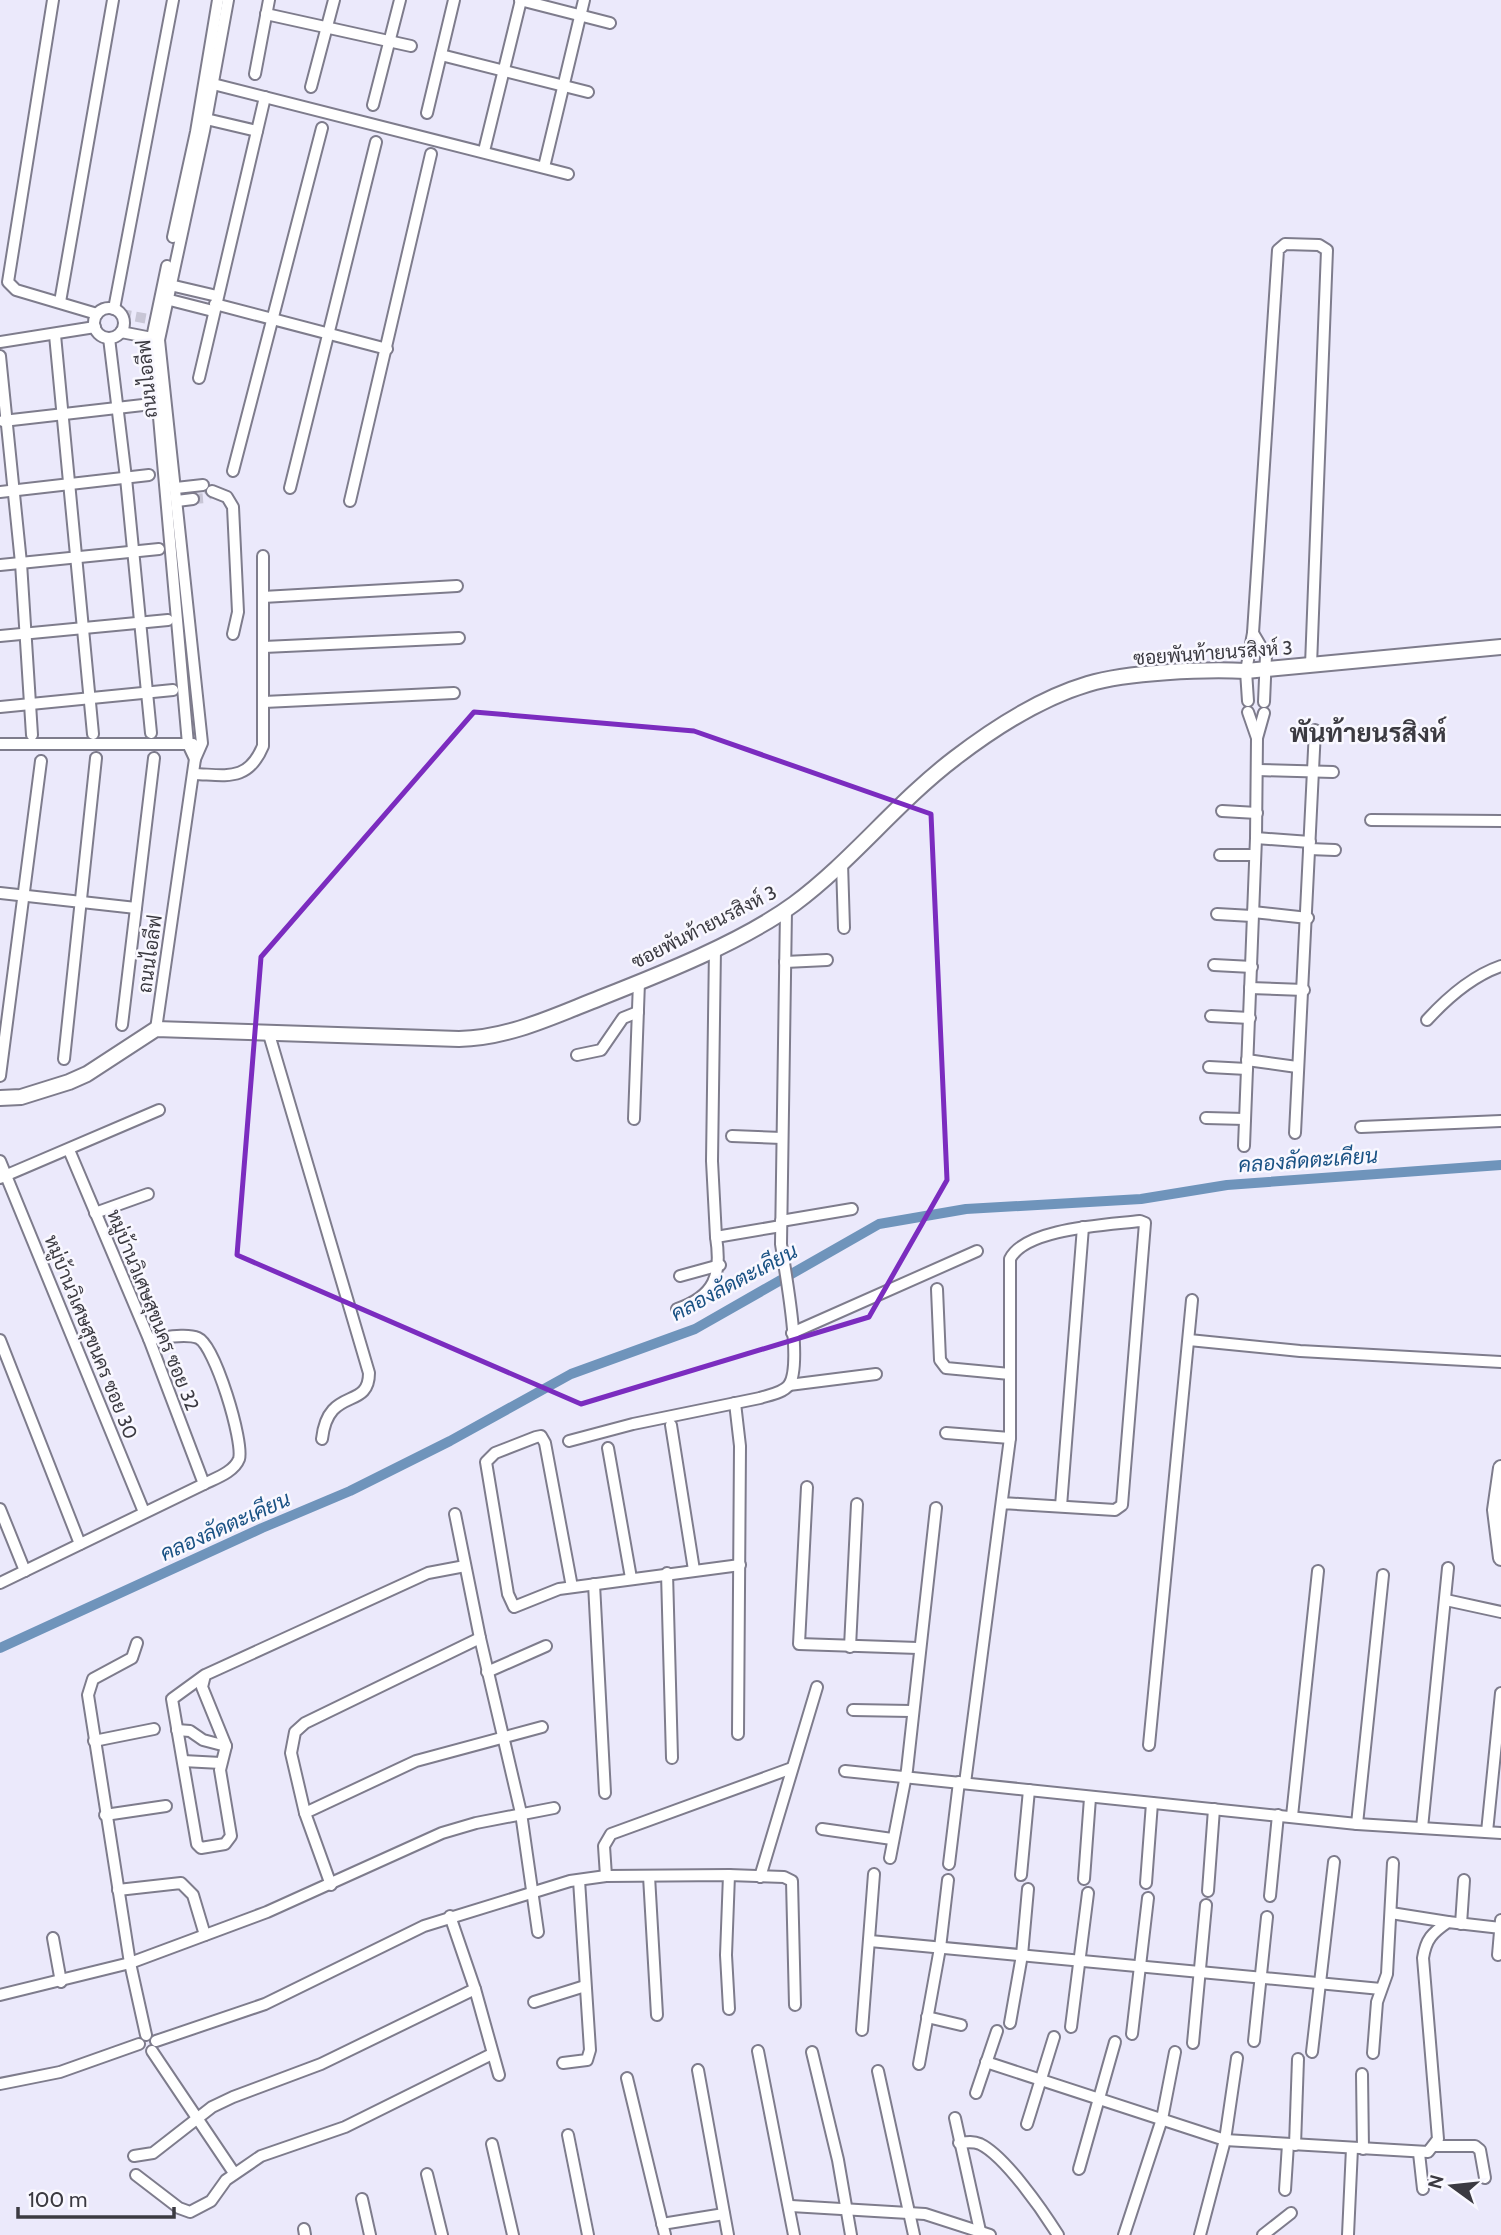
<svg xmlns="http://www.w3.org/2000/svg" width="1501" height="2235" font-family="Cabin,Sarabun,sans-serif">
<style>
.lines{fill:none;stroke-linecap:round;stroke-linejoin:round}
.canal{stroke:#6f94bb;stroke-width:10}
.minor-tunnel{stroke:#c8c6d6;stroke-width:10;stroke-dasharray:10 5;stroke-linecap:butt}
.minor-casing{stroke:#7e7c8c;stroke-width:14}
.tertiary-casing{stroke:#7e7c8c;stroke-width:18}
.minor{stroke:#fff;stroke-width:10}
.tertiary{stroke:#fff;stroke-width:14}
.marked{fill:none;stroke:#7b2cbf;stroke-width:5;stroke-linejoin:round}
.labels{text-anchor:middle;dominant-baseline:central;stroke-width:5;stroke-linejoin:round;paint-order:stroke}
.street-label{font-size:19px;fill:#3b3a41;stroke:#f9f8ff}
.water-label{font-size:21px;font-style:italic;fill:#1a5284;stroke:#f9f8ff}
.district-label{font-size:26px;font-weight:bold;fill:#3b3a41;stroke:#f9f8ff}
</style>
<rect width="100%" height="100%" fill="#ebe9fb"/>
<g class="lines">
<polyline class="canal" points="0,1648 262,1528 350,1491 450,1441 571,1374 695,1329 879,1224 966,1209 1141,1199 1227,1185 1501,1165"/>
<g class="minor-tunnel">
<polyline points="121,314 154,320"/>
<polyline points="193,499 205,498 212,491 205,487"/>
</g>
<g class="minor-casing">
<g id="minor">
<polyline points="53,0 8,282 16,290 97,314"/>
<polyline points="520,0 610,23"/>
<polyline points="266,14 411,46"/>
<polyline points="441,55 588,92"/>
<polyline points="255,74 269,0"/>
<polyline points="213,84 568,174"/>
<polyline points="311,87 334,0"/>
<polyline points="373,105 400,0"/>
<polyline points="427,113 454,0"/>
<polyline points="206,119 257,131"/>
<polyline points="484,151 521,0"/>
<polyline points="544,167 584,0"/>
<polyline points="173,237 196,132 218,0"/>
<polyline points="167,266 152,338 188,744 195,759"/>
<polyline points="170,285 217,296"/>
<polyline points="166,299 213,311"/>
<polyline points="60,302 113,0"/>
<polyline points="215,304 387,349"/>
<circle cx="109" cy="323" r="15"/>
<polyline points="114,309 173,0"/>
<polyline points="121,332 152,338"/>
<polyline points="55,335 93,734"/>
<polyline points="109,338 126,478 151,733"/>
<polyline points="0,342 95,327"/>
<polyline points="0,356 21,563 32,735"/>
<polyline points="199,378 265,97"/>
<polyline points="3,421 143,405"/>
<polyline points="233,471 322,128"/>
<polyline points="176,488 203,485"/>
<polyline points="290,488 376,142"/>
<polyline points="212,491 227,497 233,507 238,612 233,634"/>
<polyline points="0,492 149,475"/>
<polyline points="177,501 193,499"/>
<polyline points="350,501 431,154"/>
<polyline points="0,565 159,549"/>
<polyline points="263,597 457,586"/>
<polyline points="1253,633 1266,655 1264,702"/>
<polyline points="0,636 168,620"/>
<polyline points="264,647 459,638"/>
<polyline points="1248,701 1246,671 1253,633 1278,250 1285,244 1319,245 1327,250 1311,665"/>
<polyline points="264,702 454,693"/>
<polyline points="0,707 173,690"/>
<polyline points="1248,712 1257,738"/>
<polyline points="0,744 193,744"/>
<polyline points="1258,770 1333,772"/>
<path d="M194,774C227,775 248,782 263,746V556"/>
<polyline points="1222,811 1257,813"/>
<polyline points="1371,820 1501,821"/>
<polyline points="1256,838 1310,842"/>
<polyline points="1309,849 1335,850"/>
<polyline points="1220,855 1255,855"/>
<polyline points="842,863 844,928"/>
<polyline points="0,893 136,908"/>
<polyline points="1253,912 1308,918"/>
<polyline points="1217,914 1252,916"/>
<polyline points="715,948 712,1161 716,1237"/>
<polyline points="785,962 827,960"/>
<polyline points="1214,965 1252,967"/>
<polyline points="1250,988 1304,990"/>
<polyline points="1211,1016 1250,1018"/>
<path d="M1427,1020C1448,997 1472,976 1501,966"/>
<polyline points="122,1025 154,758"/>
<polyline points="156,1029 195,759 202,743 159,340 204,131 228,0"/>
<path d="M268,1031L369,1373C369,1411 328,1385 322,1439"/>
<polyline points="577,1055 601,1050 623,1018 638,1012"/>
<polyline points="64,1059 96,758"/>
<polyline points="1247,1060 1297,1067"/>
<polyline points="1209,1067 1247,1069"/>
<polyline points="0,1076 41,761"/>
<polyline points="1206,1118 1245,1119"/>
<polyline points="634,1119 639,982"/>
<polyline points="1361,1127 1501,1121"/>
<polyline points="1295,1133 1315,730"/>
<polyline points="732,1136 782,1138"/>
<polyline points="1244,1146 1256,838 1257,738 1264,713"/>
<polyline points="69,1150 149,1339 204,1484"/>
<polyline points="0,1161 144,1512"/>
<polyline points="0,1178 159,1110"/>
<polyline points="95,1213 148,1194"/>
<polyline points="781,1221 852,1209"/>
<polyline points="680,1276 720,1265"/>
<polyline points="937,1289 940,1360 946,1368 1010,1374"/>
<path d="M677,1309C715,1296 722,1275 716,1237L781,1226"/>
<polyline points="792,1333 977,1251"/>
<polyline points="0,1340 80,1544"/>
<polyline points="1189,1340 1300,1351 1501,1362"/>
<polyline points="789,1385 876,1374"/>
<polyline points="735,1403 740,1446 738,1734"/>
<polyline points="671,1425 694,1570"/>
<polyline points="946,1433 1010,1438"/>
<path d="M569,1441L633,1424L760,1398C769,1395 783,1393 789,1385C803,1364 785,1271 781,1244L786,910"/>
<polyline points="608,1448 631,1578"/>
<polyline points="807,1487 799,1644 918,1648"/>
<polyline points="1061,1506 1083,1227"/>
<polyline points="0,1509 25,1571"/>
<polyline points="455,1514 480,1638 521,1813 538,1932"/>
<polyline points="667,1573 672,1758"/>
<path d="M0,1583L204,1484C216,1478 234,1472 239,1459C244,1442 215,1345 198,1338C186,1333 163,1338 149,1339"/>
<polyline points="594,1584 605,1793"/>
<polyline points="572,1587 545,1443 541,1436 536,1437 495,1453 486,1462 508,1594 514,1607 559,1589 740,1565"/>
<polyline points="1446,1600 1501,1612"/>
<polyline points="137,1643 132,1658 93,1679 88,1695 130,1963 146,2035"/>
<polyline points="850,1647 857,1504"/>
<polyline points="487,1672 546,1646"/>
<polyline points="205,1675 172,1699 197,1844 201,1848 225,1844 231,1836 220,1770 226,1746 202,1687 205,1675 428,1573 465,1566"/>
<polyline points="853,1710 911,1711"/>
<polyline points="177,1730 190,1731 203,1740 226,1746"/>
<polyline points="94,1741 154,1729"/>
<polyline points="1149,1745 1192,1300"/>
<polyline points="183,1761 221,1763"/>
<polyline points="845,1771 1357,1824 1501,1833"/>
<path d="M965,1783L1010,1438V1259C1025,1228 1108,1225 1140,1221L1145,1223L1122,1505L1115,1510L1002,1503"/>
<polyline points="305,1813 291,1753 295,1732 305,1723 480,1638"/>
<polyline points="105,1815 166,1806"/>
<polyline points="1292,1816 1318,1571"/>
<polyline points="1357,1824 1383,1575"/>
<polyline points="1422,1828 1448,1568"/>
<polyline points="822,1829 892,1839"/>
<polyline points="1487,1832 1501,1693"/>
<polyline points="890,1858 907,1770 936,1508"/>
<polyline points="949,1864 959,1782"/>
<polyline points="1021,1875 1029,1790"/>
<polyline points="606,1876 604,1846 611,1834 792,1768"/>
<polyline points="649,1876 657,2015"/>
<polyline points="760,1877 817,1687"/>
<polyline points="1084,1879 1090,1798"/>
<polyline points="1146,1883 1152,1803"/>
<polyline points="331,1885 305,1813 416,1761 542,1727"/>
<polyline points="118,1890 181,1883 193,1895 205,1935"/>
<polyline points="1208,1891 1214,1809"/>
<polyline points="1270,1896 1278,1815"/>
<polyline points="1391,1913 1448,1922"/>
<polyline points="1461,1924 1464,1880"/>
<polyline points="53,1938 61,1982"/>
<polyline points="870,1941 1381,1989"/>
<polyline points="1498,1955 1501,1920"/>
<polyline points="475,1989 499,2075"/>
<polyline points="0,1995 130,1963 267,1912 442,1833 476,1823 554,1808"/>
<polyline points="534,2002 585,1986"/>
<polyline points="729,2009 726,1955 729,1875"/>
<polyline points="927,2017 961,2025"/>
<polyline points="1010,2023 1022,1955 1028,1889"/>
<polyline points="1071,2027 1088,1893"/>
<polyline points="862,2030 874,1874"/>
<polyline points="1132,2034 1148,1898"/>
<polyline points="156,2041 265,2004 424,1926 570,1881 606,1876 729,1875 784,1877 792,1881 795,2005"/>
<polyline points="1254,2041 1267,1917"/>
<polyline points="1193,2043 1206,1905"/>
<polyline points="152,2051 234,2173"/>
<polyline points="758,2051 794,2235"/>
<polyline points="812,2052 838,2160 851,2235"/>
<polyline points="1312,2052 1334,1862"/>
<polyline points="1373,2053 1377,2002 1387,1974 1393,1863"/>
<path d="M986,2062L1225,2140L1428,2152L1438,2139L1423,1958C1426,1939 1432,1933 1448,1922L1501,1928"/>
<polyline points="563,2063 587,2060 590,2050 579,1880"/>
<polyline points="919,2064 940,1948 948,1880"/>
<polyline points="698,2070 728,2235"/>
<polyline points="878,2071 914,2235"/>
<polyline points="1362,2074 1363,2149"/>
<polyline points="627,2078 665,2235"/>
<polyline points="0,2084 60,2072 139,2044"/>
<polyline points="976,2093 997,2031"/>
<polyline points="955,2118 980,2231"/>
<polyline points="1027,2124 1054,2037"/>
<polyline points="568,2135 588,2235"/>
<path d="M959,2143C967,2142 973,2141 980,2144C1005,2156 1043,2211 1058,2235"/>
<polyline points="492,2144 513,2235"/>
<polyline points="1295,2145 1298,2059"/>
<polyline points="1435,2146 1475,2146 1480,2150 1485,2178"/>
<polyline points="1419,2153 1423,2189"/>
<polyline points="134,2156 153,2153 212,2107 233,2097 321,2064 475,1989 450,1916"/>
<polyline points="1079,2169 1115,2042"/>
<polyline points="427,2174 442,2235"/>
<polyline points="136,2175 179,2208 190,2212 211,2201 226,2180 261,2156 345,2127 492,2054"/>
<polyline points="1285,2190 1288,2144"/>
<polyline points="362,2199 370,2235"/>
<polyline points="791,2206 925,2214 990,2235"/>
<polyline points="662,2224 724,2214"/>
<polyline points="304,2229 305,2235"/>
<polyline points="1124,2235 1162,2119 1175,2052"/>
<polyline points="1200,2235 1225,2140 1237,2058"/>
<polyline points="1263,2235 1291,2213"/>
<polyline points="1348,2235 1352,2148"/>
</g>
</g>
<g class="tertiary-casing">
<g id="tertiary">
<path d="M0,1098L21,1097L69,1082L87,1074L156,1029L459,1039C509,1038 554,1016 600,998C661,974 742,942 794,904C852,861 897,802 955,758C994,728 1041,698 1088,684C1127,672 1205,669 1246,671L1501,647"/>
<polyline points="1501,1468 1495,1510 1501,1558"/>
</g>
</g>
<use href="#minor" class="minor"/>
<use href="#tertiary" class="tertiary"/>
</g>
<path class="marked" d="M474,712L694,731L931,814L947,1180L869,1317L581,1404L237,1255L261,957Z"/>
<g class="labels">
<g class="street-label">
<text transform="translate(147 379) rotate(-95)">ถนนไอลีฟ</text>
<text transform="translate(1213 653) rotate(-4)">ซอยพันท้ายนรสิงห์ 3</text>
<text transform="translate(704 927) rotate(-27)">ซอยพันท้ายนรสิงห์ 3</text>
<text transform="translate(150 954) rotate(-82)">ถนนไอลีฟ</text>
<text transform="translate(153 1310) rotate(68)">หมู่บ้านวิเศษสุขนคร ซอย 32</text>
<text transform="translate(91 1337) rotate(68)">หมู่บ้านวิเศษสุขนคร ซอย 30</text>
</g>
<g class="water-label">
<text transform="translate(1308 1160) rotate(-4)">คลองลัดตะเคียน</text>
<text transform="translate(734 1282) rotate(-28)">คลองลัดตะเคียน</text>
<text transform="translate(225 1526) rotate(-24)">คลองลัดตะเคียน</text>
</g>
<g class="district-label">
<text x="1368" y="733">พันท้ายนรสิงห์</text>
</g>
</g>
<g transform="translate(1452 2186) rotate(285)" stroke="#f9f8ff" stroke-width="5" paint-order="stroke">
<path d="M0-5L12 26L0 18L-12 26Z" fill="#3b3a41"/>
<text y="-10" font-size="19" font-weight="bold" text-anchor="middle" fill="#3b3a41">N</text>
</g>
<path d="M18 2207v10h156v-10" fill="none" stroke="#3b3a41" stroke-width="3.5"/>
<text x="28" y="2207" font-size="21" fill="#3b3a41" stroke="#f9f8ff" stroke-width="5" paint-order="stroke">100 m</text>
</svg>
